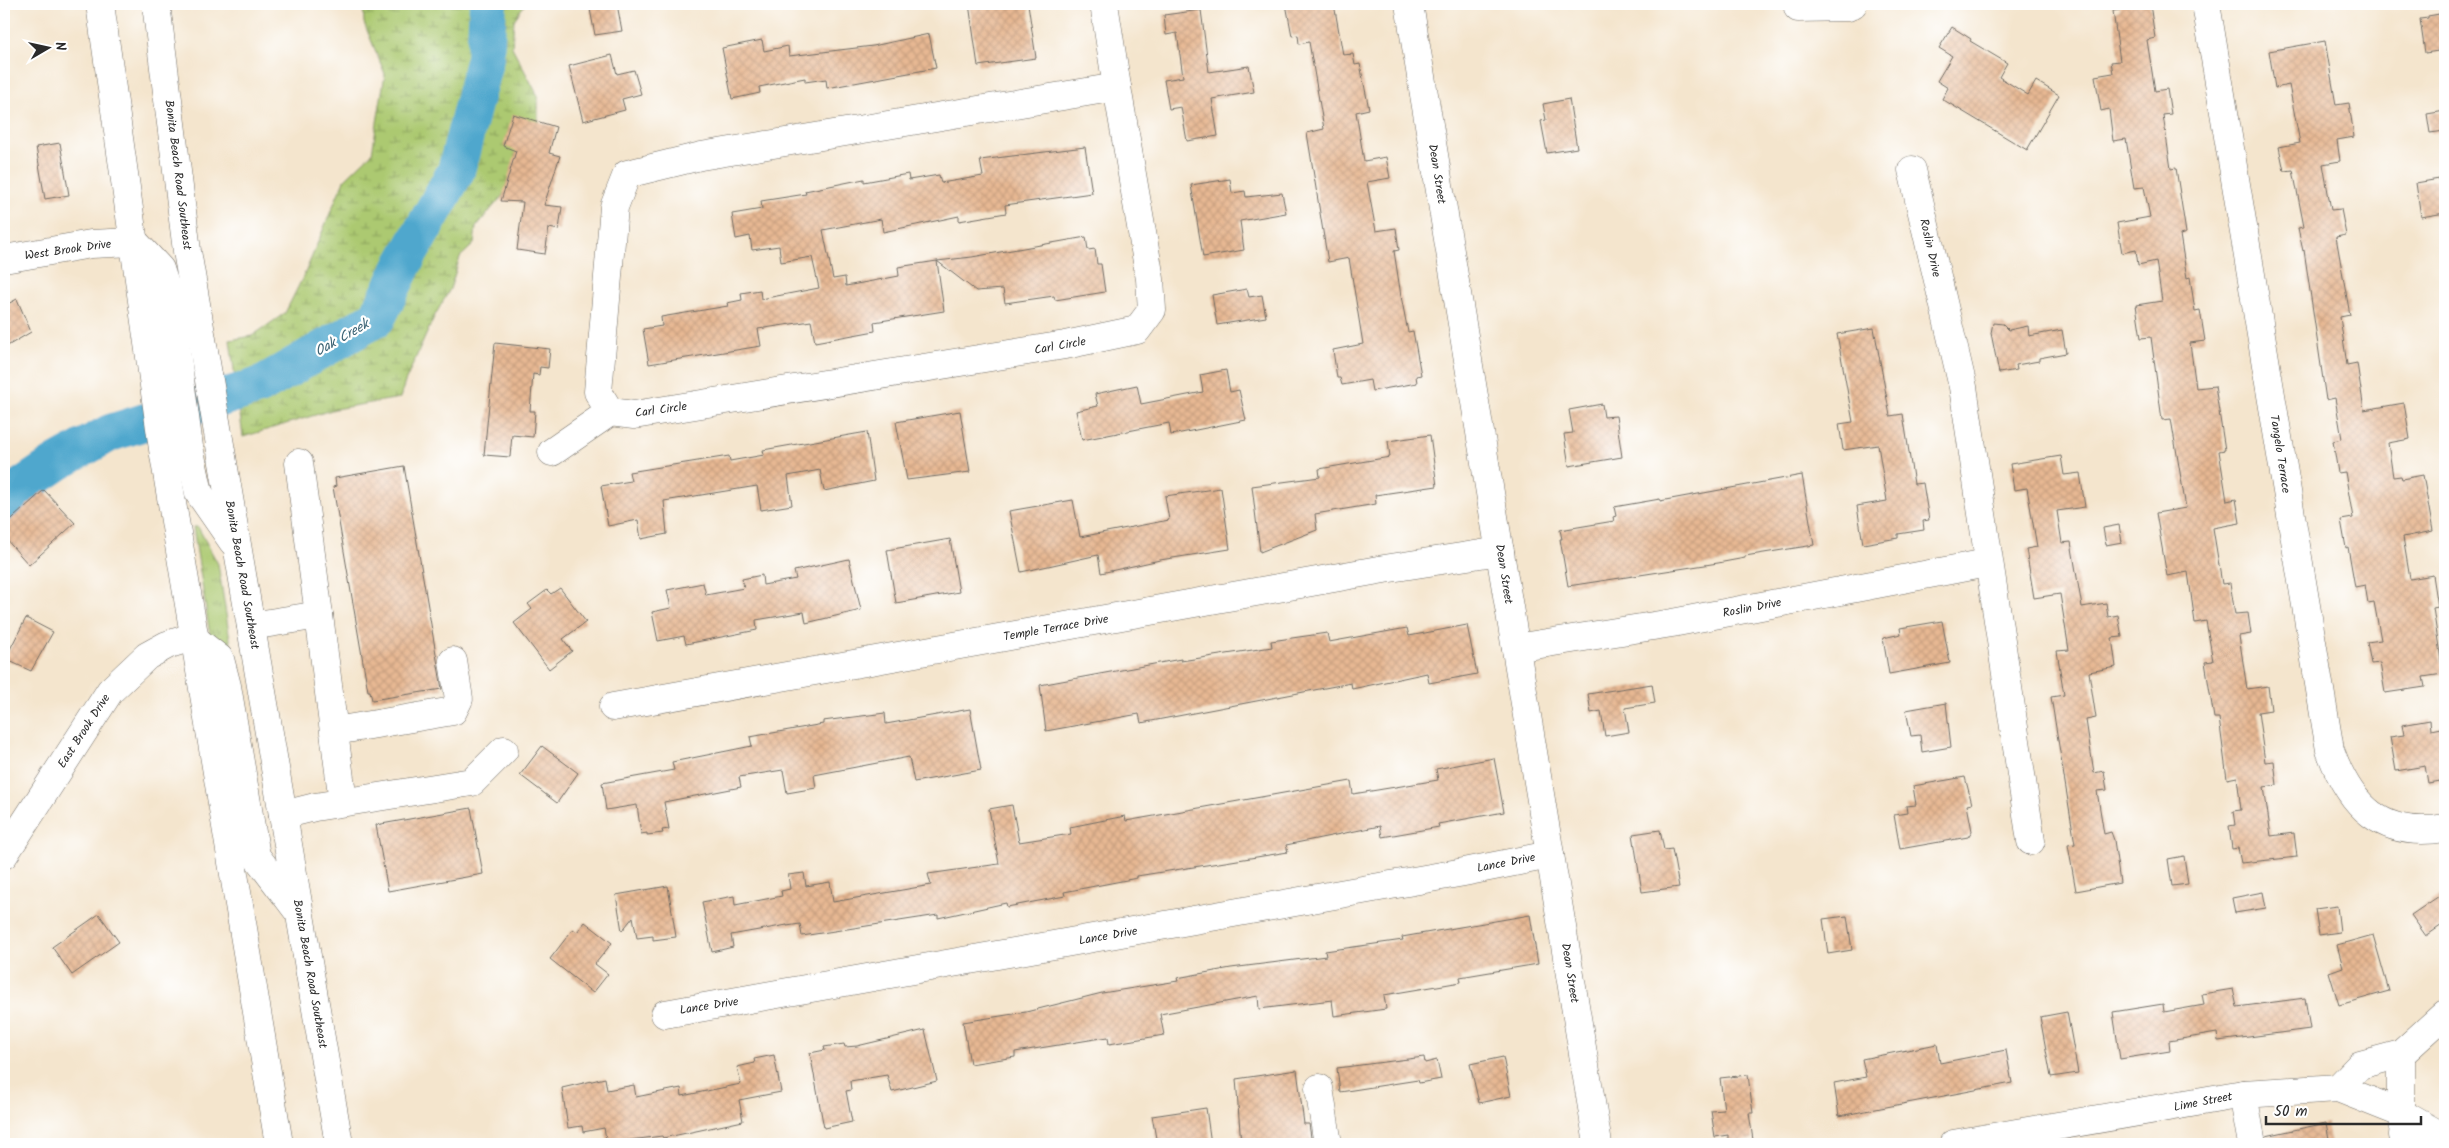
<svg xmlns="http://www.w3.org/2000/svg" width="2449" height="1148" font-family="Kalam,sans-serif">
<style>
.grass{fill:url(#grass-tufts);stroke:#6c7a4e}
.wetland{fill:url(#wetland-marsh);stroke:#6c7a4e}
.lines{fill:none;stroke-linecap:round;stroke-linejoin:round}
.river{stroke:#50a7cd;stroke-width:38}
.building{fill:url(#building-cross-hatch)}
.minor-casing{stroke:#716c64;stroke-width:29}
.major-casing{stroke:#716c64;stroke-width:29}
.minor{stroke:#fff;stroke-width:28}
.major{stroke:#fff;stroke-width:28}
.labels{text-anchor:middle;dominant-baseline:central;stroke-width:4.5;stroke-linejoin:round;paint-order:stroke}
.street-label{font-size:12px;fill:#2b2b2b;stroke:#fff}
.water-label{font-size:14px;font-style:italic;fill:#3c6374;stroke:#fff}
</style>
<defs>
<pattern id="grass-tufts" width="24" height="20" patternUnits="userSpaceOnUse" patternTransform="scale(1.25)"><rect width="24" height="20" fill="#acc971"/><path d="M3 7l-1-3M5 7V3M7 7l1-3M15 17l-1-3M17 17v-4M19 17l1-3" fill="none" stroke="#8ca35d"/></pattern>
<pattern id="wetland-marsh" width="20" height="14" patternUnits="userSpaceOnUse" patternTransform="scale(1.25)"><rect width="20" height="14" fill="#acc971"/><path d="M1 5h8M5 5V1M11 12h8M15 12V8" fill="none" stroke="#8ca35d"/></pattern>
<pattern id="building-cross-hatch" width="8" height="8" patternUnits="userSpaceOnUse" patternTransform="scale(1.25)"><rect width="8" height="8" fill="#e7b893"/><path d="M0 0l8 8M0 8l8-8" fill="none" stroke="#c69e7f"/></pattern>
</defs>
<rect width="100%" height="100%" fill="#fff"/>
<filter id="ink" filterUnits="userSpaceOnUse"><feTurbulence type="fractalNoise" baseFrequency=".02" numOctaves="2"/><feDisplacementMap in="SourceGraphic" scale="10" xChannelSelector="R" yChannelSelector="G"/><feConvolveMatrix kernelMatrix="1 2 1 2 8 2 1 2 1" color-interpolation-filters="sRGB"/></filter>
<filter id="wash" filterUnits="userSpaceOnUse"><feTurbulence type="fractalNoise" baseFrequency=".0096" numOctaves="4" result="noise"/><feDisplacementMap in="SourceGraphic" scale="20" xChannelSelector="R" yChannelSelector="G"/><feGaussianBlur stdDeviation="1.12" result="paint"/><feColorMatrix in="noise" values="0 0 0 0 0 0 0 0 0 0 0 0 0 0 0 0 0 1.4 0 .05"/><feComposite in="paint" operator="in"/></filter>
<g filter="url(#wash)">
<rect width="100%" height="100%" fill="#f4e5cd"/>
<polygon class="grass" points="193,527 198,527 218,564 233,658 210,635"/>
<polygon class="wetland" points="363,4 525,4 514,20 512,47 538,96 538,130 508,189 476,227 474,244 460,257 450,289 434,317 405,382 400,398 335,409 243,437 230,340 252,336 285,313 305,273 344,180 372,153 385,74 364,23"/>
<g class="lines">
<polyline class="river" points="4,502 11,494 58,462 110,433 259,386 377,318 404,263 456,171 485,58 488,4"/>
</g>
<g id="blocks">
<g class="building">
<polygon points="589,4 617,4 622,31 595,35"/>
<polygon points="969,4 1028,4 1036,58 978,66"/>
<polygon points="1286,4 1334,4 1343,55 1353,54 1355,65 1360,64 1369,109 1356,112 1364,161 1386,157 1390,178 1367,182 1376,231 1396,228 1399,250 1394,251 1401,296 1408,332 1413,331 1421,375 1416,376 1417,383 1372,391 1370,380 1342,385 1340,378 1337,378 1333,350 1363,344 1349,258 1328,262 1307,133 1324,129 1309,42 1299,44 1298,35 1292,36"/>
<polygon points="2119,4 2150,4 2155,38 2147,40 2155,91 2167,89 2171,114 2163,115 2171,169 2176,168 2186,233 2180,235 2187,278 2190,277 2195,311 2200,310 2205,341 2190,343 2196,388 2215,386 2225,450 2219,451 2227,501 2236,499 2240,523 2213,528 2222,584 2230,583 2235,614 2248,613 2251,634 2239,636 2247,689 2268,686 2271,710 2258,712 2265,762 2274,761 2277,785 2264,787 2271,836 2294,833 2297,857 2241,863 2238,848 2232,849 2229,826 2235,825 2233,811 2241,810 2237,777 2227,779 2219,718 2214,718 2205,662 2213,661 2206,621 2195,623 2188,572 2167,576 2156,513 2186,508 2171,419 2162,420 2151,337 2141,338 2136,305 2162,301 2156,261 2138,265 2136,250 2122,253 2117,223 2150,217 2144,187 2134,188 2126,139 2113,141 2109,109 2101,111 2095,76 2113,73 2111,62 2120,61 2113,11 2120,10"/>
<polygon points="1201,10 1209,72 1249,66 1254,92 1212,99 1218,136 1187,141 1181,107 1169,109 1164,80 1183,77 1177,33 1166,35 1164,15"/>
<polygon points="2445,13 2445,50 2425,53 2420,19 2428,18 2428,16"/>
<polygon points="1952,27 1971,39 1970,41 2007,63 1999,77 2028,95 2036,81 2059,95 2027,150 1942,99 1948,88 1937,81 1952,56 1939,48"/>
<polygon points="929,34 936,68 827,88 826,79 805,82 805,78 759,87 760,93 732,99 722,48 762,40 764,51 788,46 789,56 873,46"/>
<polygon points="2325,41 2336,105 2349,103 2354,137 2337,140 2340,161 2323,164 2331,210 2341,209 2346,235 2336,237 2350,315 2340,317 2347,365 2357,363 2364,410 2404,403 2410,439 2388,443 2393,477 2401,476 2402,479 2423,475 2433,531 2403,537 2410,579 2433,575 2438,607 2433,608 2443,674 2423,677 2425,687 2385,693 2380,663 2371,664 2367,642 2381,640 2374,602 2368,603 2365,585 2355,587 2348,547 2346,548 2341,520 2353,518 2345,472 2338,473 2333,441 2342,439 2335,398 2326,400 2304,250 2303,251 2298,228 2304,227 2293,170 2284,171 2279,147 2300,143 2289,85 2275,88 2269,51"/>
<polygon points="612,55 617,74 634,70 641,94 622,99 625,110 583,121 569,66"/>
<polygon points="1569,99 1577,148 1547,153 1541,121 1546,120 1543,104"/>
<polygon points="2445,111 2445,131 2430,133 2427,114"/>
<polygon points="513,114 556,127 549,153 560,156 544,205 562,207 559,230 549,228 545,254 517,250 523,202 501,201 516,151 503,146"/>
<polygon points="60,143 69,195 45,199 36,147"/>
<polygon points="1085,147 1092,193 1005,205 1006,213 959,221 959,216 883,232 881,219 823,230 833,279 845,277 846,286 899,276 898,267 937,261 944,311 874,322 875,331 815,342 811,321 758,329 761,346 649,364 643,329 662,326 661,317 728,306 727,303 742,300 741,293 760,290 761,299 819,288 812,257 781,262 779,246 752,250 750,236 736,239 732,214 762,209 761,201 806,194 805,191 864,179 864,182 908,174 909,180 939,175 941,183 983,176 980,160"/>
<polygon points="2445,178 2445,213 2421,217 2416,183"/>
<polygon points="1230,179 1232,193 1245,191 1246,197 1282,193 1286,213 1240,221 1244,250 1203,257 1191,185"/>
<polygon points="1086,237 1088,250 1095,249 1097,264 1101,264 1105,292 1055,300 1054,296 1005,303 1003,289 976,291 937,261 972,257"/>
<polygon points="1247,289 1249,297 1262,295 1266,317 1217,325 1212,295"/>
<polygon points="17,299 31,332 4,348 4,306"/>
<polygon points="1993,323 2003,324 2009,330 2028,326 2029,336 2062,330 2066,353 2039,358 2039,361 2016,365 2017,370 1999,373 1991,333"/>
<polygon points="1874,328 1890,416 1903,414 1914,484 1923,483 1929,520 1923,521 1924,530 1898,534 1898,538 1863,544 1857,506 1887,501 1878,445 1843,450 1839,424 1853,422 1837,334"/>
<polygon points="495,343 550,349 548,368 540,367 539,375 533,374 530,411 535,411 533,437 512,435 510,457 484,455"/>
<polygon points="1226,370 1230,392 1239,390 1246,420 1171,435 1169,423 1082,440 1076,411 1098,406 1095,394 1137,385 1141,404 1203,392 1200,375"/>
<polygon points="1602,404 1604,417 1616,416 1622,457 1569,466 1564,434 1573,433 1569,410"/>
<polygon points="960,411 970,472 907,480 896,422"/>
<polygon points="867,432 874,481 824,491 820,470 788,476 792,505 761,510 757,486 664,501 667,534 641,539 638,520 608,526 601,486 631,481 629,472 729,456 730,461 764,455 763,450"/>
<polygon points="1430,435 1437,486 1375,495 1376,504 1315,514 1317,530 1260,552 1252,486 1320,477 1319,469 1390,457 1388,441"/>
<polygon points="2061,456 2064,475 2080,473 2085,507 2057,511 2062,543 2071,542 2082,607 2106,603 2108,617 2118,615 2122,637 2112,638 2116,667 2089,672 2096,718 2086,720 2094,773 2104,771 2107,790 2097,791 2104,834 2111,832 2114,840 2120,883 2076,891 2068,845 2075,844 2051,697 2064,695 2057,651 2069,650 2060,594 2034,598 2026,549 2037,547 2027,488 2014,490 2010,464"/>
<polygon points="404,466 442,689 372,700 370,691 368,691 333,487 336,486 335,478"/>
<polygon points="1802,475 1814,545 1745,556 1745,558 1718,563 1568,586 1560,539 1562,539 1560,530 1614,521 1613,517 1616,516 1614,507 1660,499 1660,501"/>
<polygon points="1221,488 1230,549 1160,560 1101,573 1098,555 1021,572 1009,511 1073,500 1080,537 1169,520 1165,496"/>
<polygon points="44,490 75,523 29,565 4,537 4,526"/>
<polygon points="2119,525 2122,542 2106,545 2103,528"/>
<polygon points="950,539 959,592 896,603 887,550"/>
<polygon points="849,559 861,610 806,623 804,612 756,620 757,630 686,644 684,636 658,641 652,612 671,608 667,590 703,583 706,595 744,588 742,579 762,575 763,585 796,579 794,571"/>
<polygon points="560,588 586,622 563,639 572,651 549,669 514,623 532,609 528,604 547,590 551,594"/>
<polygon points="26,618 53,632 31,671 5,659"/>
<polygon points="1942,621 1950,663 1889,674 1883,638 1901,634 1900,628"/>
<polygon points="1467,625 1477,674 1429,683 1427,673 1352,689 1351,683 1141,723 1139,714 1046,731 1040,685 1181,659 1181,661 1272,647 1271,641 1327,633 1329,642 1407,628 1409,636"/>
<polygon points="1652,684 1655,703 1625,708 1629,732 1605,736 1601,711 1591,713 1588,694"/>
<polygon points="1946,703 1951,747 1922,752 1920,735 1911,736 1906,710"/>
<polygon points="970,709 981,770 914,782 909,757 814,775 816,788 787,793 783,770 739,777 741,787 664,802 669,829 662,830 663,833 647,835 647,833 641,834 637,805 606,810 602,783 674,770 672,762 752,746 750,737 823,724 823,721 885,713 886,724"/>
<polygon points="2430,720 2431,730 2445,727 2445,780 2428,783 2425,766 2396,771 2390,737 2404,735 2402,725"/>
<polygon points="542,746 578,773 557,803 520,775"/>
<polygon points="1494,758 1504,812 1438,824 1439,827 1382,837 1380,826 1286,845 1288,852 1137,876 1137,878 1064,892 1065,896 1007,907 1006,903 938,918 938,915 802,936 800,924 787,926 787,925 731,935 733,947 712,952 702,902 734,896 735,905 782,896 781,891 790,889 788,875 804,873 806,886 830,882 833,902 931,885 928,874 999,864 989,809 1012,805 1019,842 1071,834 1070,827 1125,816 1126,821 1351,781 1353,794 1438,780 1436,769"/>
<polygon points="1965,777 1972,804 1967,805 1972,831 1968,837 1900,849 1894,815 1907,813 1906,806 1916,805 1913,786"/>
<polygon points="471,808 483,874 388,891 376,825"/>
<polygon points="1660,830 1664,850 1672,849 1679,887 1642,892 1633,834"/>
<polygon points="2184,856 2188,884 2172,886 2168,859"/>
<polygon points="668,886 676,937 653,940 653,936 637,938 633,917 622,931 616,895"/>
<polygon points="2263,892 2266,908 2235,913 2232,898"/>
<polygon points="2445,892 2445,923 2426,936 2411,915"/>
<polygon points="2337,906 2340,932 2319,935 2315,909"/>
<polygon points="99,914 119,942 72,975 52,947"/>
<polygon points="1530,915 1538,964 1460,977 1461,982 1384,995 1386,1009 1334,1016 1332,1000 1259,1009 1258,996 1160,1014 1164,1035 1109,1044 1108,1037 1015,1052 1015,1057 970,1064 963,1022 1026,1012 1102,993 1178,981 1177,978 1231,968 1326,956 1325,951 1403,940 1402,937"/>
<polygon points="1847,916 1852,950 1828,954 1823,919"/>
<polygon points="585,922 612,943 595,964 608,974 593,993 550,959 573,929 577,932"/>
<polygon points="2373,935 2389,991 2339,1005 2329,972 2343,967 2337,945"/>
<polygon points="2233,989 2237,1007 2305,998 2310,1029 2218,1041 2217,1033 2169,1041 2170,1051 2120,1059 2113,1012 2163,1004 2164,1012 2204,1005 2202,994"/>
<polygon points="2067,1012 2078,1073 2051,1077 2040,1017"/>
<polygon points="925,1030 937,1081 892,1092 887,1075 850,1081 851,1090 846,1091 852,1122 824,1128 810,1053 825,1050 824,1047 844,1044 845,1047 857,1046"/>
<polygon points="1937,1044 1940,1063 2006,1050 2012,1083 1839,1116 1834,1083 1866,1077 1862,1059"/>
<polygon points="774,1055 781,1092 739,1100 743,1121 663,1138 662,1136 607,1143 604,1128 583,1132 582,1126 568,1128 562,1088 605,1078 607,1090 634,1085 636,1097 681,1088 682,1096 741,1084 737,1067 755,1063 754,1059"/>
<polygon points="1424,1057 1425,1063 1437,1060 1441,1079 1419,1083 1418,1080 1340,1092 1337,1068"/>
<polygon points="1503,1057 1511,1096 1479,1103 1470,1064"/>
<polygon points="1297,1070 1304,1124 1309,1124 1312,1144 1241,1144 1236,1079"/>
<polygon points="1748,1075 1753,1113 1749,1113 1753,1140 1728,1143 1728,1135 1715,1137 1711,1111 1724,1110 1720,1078"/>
<polygon points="1206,1108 1211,1144 1157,1144 1152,1116"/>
<polygon points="2326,1123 2330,1144 2267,1144 2266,1136"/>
</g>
</g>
</g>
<g filter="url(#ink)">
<use href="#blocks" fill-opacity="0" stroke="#716c64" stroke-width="1"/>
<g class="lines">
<g class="minor-casing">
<g id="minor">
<polyline points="1104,4 1117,87"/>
<polyline points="1409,4 1598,1144"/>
<path d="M2206,4L2330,750C2350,806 2382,839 2445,828"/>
<polyline points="1798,8 1848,7 1853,4"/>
<polygon points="1117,87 1150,279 1152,310 1137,330 1065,345 634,415 610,412 598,392 614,207 627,174 701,156"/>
<polyline points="1912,170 1963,387 2031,841"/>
<polyline points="4,259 91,244 133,242"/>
<polyline points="552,452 610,412"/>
<polyline points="299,463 319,615"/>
<polyline points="251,626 319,615 343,802"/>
<polyline points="1516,648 1672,623 1987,563"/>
<polyline points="613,707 1384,569 1500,551"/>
<polyline points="335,731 453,711 459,699 453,661"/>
<polyline points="283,815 315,807 472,782 504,750"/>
<polyline points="4,855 110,691 147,656 167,645 192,637"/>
<polyline points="665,1014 1464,872 1550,855"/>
<polyline points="1319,1088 1328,1144"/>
<polyline points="2338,1088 2360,1065 2401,1054 2445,1014"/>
<polyline points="2243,1094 2252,1144"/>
<polyline points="2401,1113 2401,1054"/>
<polyline points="2405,1115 2403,1135 2405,1144"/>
<polyline points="1953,1144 2243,1094 2338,1088 2401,1113 2445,1138"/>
</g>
</g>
<g class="major-casing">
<g id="major">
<polyline points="100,4 163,449 279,1144"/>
<polyline points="156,4 187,251 339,1144"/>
<polyline points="132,239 160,269 169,297 189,447 199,493 233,542"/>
<polyline points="192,637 220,659 227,686 256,856 297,910"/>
</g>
</g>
<use href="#minor" class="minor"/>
<use href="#major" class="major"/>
</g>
</g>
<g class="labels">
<g class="street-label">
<text transform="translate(1437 174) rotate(81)">Dean Street</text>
<text transform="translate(178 175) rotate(83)">Bonita Beach Road Southeast</text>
<text transform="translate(1930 248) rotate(77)">Roslin Drive</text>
<text transform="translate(68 250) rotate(-8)">West Brook Drive</text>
<text transform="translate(1060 346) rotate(-10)">Carl Circle</text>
<text transform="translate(661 410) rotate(-8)">Carl Circle</text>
<text transform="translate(2280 454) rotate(81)">Tangelo Terrace</text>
<text transform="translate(1504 574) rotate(81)">Dean Street</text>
<text transform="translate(242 575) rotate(80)">Bonita Beach Road Southeast</text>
<text transform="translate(1752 608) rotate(-11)">Roslin Drive</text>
<text transform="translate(1056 628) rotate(-10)">Temple Terrace Drive</text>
<text transform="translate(84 731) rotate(-57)">East Brook Drive</text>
<text transform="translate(1506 863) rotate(-11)">Lance Drive</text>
<text transform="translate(1108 936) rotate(-10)">Lance Drive</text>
<text transform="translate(1570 973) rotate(81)">Dean Street</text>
<text transform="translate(310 974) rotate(80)">Bonita Beach Road Southeast</text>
<text transform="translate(709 1006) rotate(-9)">Lance Drive</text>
<text transform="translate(2203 1102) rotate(-11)">Lime Street</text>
</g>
<g class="water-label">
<text transform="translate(342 338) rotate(-30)">Oak Creek</text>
</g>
</g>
<rect width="2449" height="1148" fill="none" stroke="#fff" stroke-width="20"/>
<g transform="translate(48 48) rotate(81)" stroke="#ffffff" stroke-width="4" paint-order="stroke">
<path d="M0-4L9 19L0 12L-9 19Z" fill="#2b2b2b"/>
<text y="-8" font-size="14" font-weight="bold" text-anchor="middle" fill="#2b2b2b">N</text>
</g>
<path d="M2266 1116v8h155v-8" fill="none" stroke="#2b2b2b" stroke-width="2.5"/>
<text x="2274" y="1116" font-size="15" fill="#2b2b2b" stroke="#ffffff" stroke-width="4" paint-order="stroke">50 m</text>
</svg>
